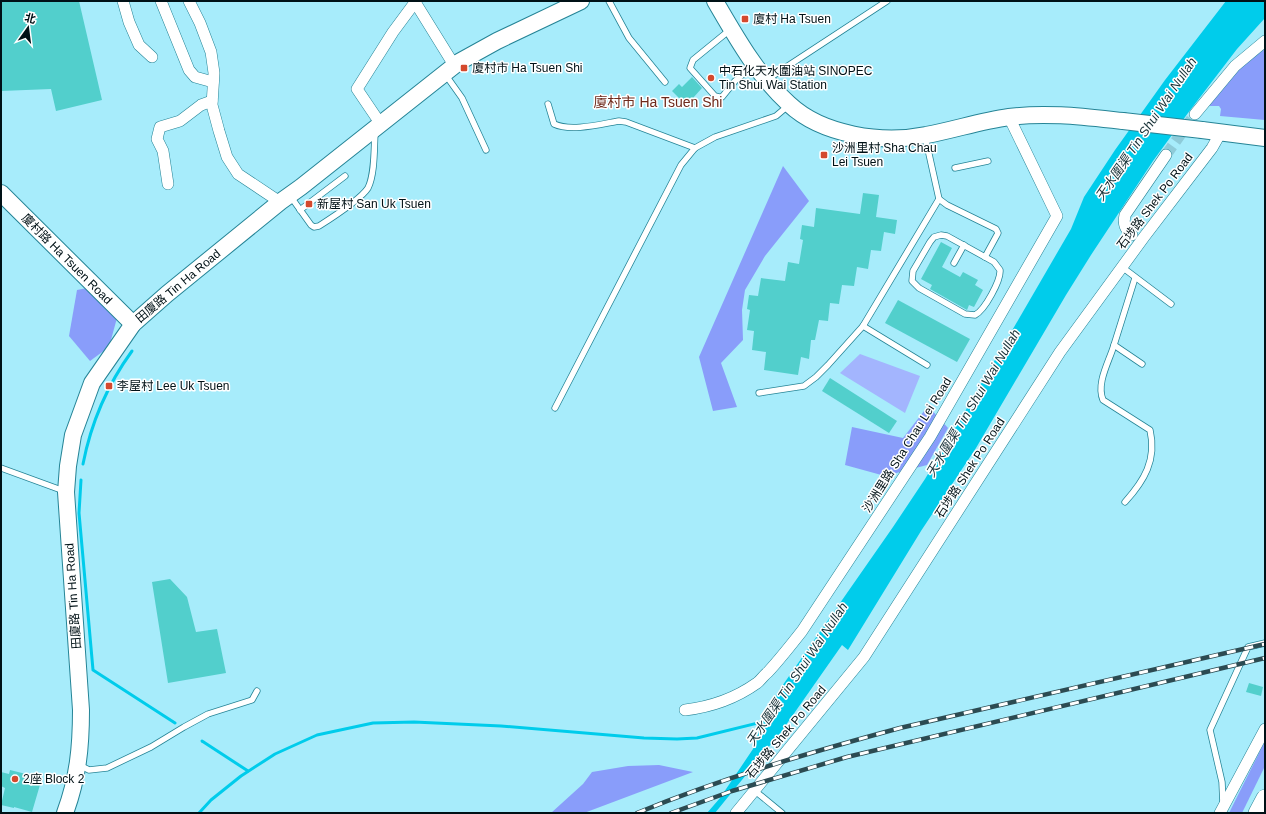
<svg xmlns="http://www.w3.org/2000/svg" width="1266" height="814" font-family="Arial,'Noto Sans SC',sans-serif">
<style>
.green{fill:#a3b5fe}
.forest{fill:#899dfa}
.water{fill:#00cceb}
.lines{fill:none;stroke-linecap:round;stroke-linejoin:round}
.stream{stroke:#00cceb;stroke-width:3}
.building{fill:#52cfcc}
.street-tunnel{stroke:#8ecbd9;stroke-width:11;stroke-dasharray:11 5.5;stroke-linecap:butt}
.lane-casing{stroke:#258496;stroke-width:7}
.street-casing{stroke:#258496;stroke-width:12}
.secondary-casing{stroke:#258496;stroke-width:18}
.primary-casing{stroke:#258496;stroke-width:18}
.lane{stroke:#fff;stroke-width:5.5}
.street{stroke:#fff;stroke-width:11}
.secondary{stroke:#fff;stroke-width:16}
.primary{stroke:#fff;stroke-width:17}
.rail-casing{stroke:#2c4b52;stroke-width:4.5}
.rail{stroke:#fff;stroke-width:3;stroke-dasharray:9;stroke-linecap:butt}
.secondary-bridge-casing{stroke:#258496;stroke-width:18;stroke-linecap:butt}
.secondary-bridge{stroke:#fff;stroke-width:16}
.poi-dot{fill:#d4492d;stroke:#fff;stroke-width:1.5}
.labels{text-anchor:middle;dominant-baseline:central;stroke-width:3;stroke-linejoin:round;paint-order:stroke}
.poi-label{font-size:12px;fill:#001116;stroke:#fff;text-anchor:start}
.street-label{font-size:12px;fill:#001116;stroke:#fff}
.water-label{font-size:13px;font-style:italic;fill:#193339;stroke:#fff}
.quarter-label{font-size:14px;fill:#6e2a1c;stroke:#fff}
</style>
<rect width="100%" height="100%" fill="#a7ecfb"/>
<polygon class="green" points="860,354 920,376 905,413 840,373"/>
<g class="forest">
<polygon points="1265,49 1265,120 1220,116 1221,109 1219,106 1209,106 1237,70"/>
<polygon points="783,166 809,201 765,256 745,290 742,310 743,340 721,363 737,407 713,411 699,357"/>
<polygon points="87,288 117,318 109,347 90,361 69,336 77,290"/>
<polygon points="928,406 948,428 927,465 885,476 845,465 852,427 903,438"/>
<polygon points="1265,741 1265,766 1242,813 1229,813"/>
<polygon points="659,765 693,772 584,813 551,813 583,784 592,772 628,766"/>
</g>
<polygon class="water" points="1226,1 1265,1 1265,18 1237,49 1188,113 1153,161 1091,255 1066,295 976,448 921,531 848,650 842,645 781,732 715,813 707,813 720,798 753,749 765,714 771,702 893,527 925,479 960,420 1071,229 1084,197 1115,150 1165,80"/>
<g class="lines">
<g class="stream">
<path d="M83,464C91,423 108,384 132,351"/>
<polyline points="81,480 79,513 93,670 175,723"/>
<polyline points="202,741 248,771"/>
<polyline points="199,813 211,800 241,776 275,754 317,735 373,723 414,722 501,726 644,738 677,739 697,738 766,721"/>
</g>
</g>
<g class="building">
<polygon points="1,1 79,1 102,100 56,111 51,89 1,91"/>
<polygon points="692,77 702,88 693,98 697,102 690,109 672,91 679,84 682,87"/>
<polygon points="863,193 879,195 876,217 897,220 895,234 884,232 881,251 871,250 868,269 857,267 854,286 842,285 839,304 830,303 828,321 819,320 815,340 811,340 809,359 801,357 798,375 764,370 766,352 752,350 754,331 747,330 750,310 747,309 749,295 758,296 761,278 785,281 788,262 799,264 803,240 800,239 802,225 814,227 816,208 860,214"/>
<polygon points="941,242 952,248 942,267 960,277 963,272 978,280 975,285 983,290 974,307 969,305 967,310 930,289 932,285 921,279"/>
<polygon points="898,300 970,339 957,362 885,323"/>
<polygon points="830,378 897,421 889,433 822,391"/>
<polygon points="170,579 187,597 196,632 217,629 226,673 168,683 152,582"/>
<polygon points="1249,683 1263,687 1261,696 1246,692"/>
<polygon points="10,770 42,778 32,812 14,807 14,808 1,805 5,788 1,786 1,772 9,774"/>
</g>
<g class="lines">
<polyline class="street-tunnel" points="1166,155 1195,114"/>
<g class="lane-casing">
<g id="lane">
<polyline points="609,1 629,38 665,82"/>
<polyline points="731,29 693,60 690,68 715,96 719,97 722,97 735,81 754,65"/>
<polyline points="445,74 462,98 486,150"/>
<polyline points="768,79 887,1"/>
<path d="M548,104L554,124C571,132 601,124 619,121L626,122L695,148"/>
<polyline points="955,168 988,161"/>
<path d="M291,197L311,225L314,227L319,226C330,219 361,199 368,188C375,174 374,148 375,133"/>
<polyline points="939,199 947,205 996,229 998,233 997,235 985,257"/>
<polyline points="300,210 345,176"/>
<path d="M941,235L947,236L994,262L1000,270C1001,280 985,310 975,315L965,314L919,288L912,281L913,271L930,242L934,237Z"/>
<polyline points="954,263 964,245"/>
<polyline points="1122,267 1171,304"/>
<polyline points="1135,278 1114,345 1142,364"/>
<polyline points="863,326 927,365"/>
<path d="M1114,345C1109,362 1096,383 1103,400L1150,430C1157,460 1144,481 1125,502"/>
<polyline points="759,393 804,386 816,377 828,365 863,326 939,199 925,136"/>
<polyline points="555,408 681,165 695,148 715,137 776,116 789,105"/>
<polyline points="1,468 64,491"/>
<polyline points="79,765 89,770 107,768 151,747 184,727 208,714 252,700 257,691"/>
<polyline points="754,790 782,813"/>
<polyline points="1223,804 1222,782 1210,730 1248,647 1265,643"/>
</g>
</g>
<g class="street-casing">
<g id="street">
<polyline points="123,1 129,22 139,45 152,57"/>
<polyline points="161,1 189,70 195,77 213,82"/>
<polyline points="189,1 200,23 211,52 214,73 212,105 219,131 227,157 238,174 280,202"/>
<polyline points="415,2 454,65"/>
<polyline points="1195,114 1235,66 1265,41"/>
<polyline points="380,123 357,89 393,32 416,1"/>
<polyline points="168,184 163,151 157,139 160,127 180,121 201,105 212,101"/>
<path d="M1132,235C1125,229 1123,224 1125,215L1166,155"/>
<path d="M685,710C710,707 736,698 757,683C761,680 764,675 768,672C780,659 791,645 802,631L930,437L1057,216L1009,117"/>
<polyline points="736,813 864,657 1060,352 1144,237 1212,148 1221,132"/>
<polyline points="1220,813 1265,729"/>
</g>
</g>
<g class="secondary-casing">
<g id="secondary">
<path d="M715,1C736,37 757,75 789,104C822,135 882,144 926,135C954,130 980,121 1009,117C1047,112 1085,117 1123,121"/>
<polyline points="1202,130 1265,138"/>
<polyline points="1,193 133,324"/>
<path d="M65,813C78,778 81,747 81,710L66,492L68,466L73,435L92,383L133,324L167,294L280,202L301,187L459,62L497,41L581,1"/>
</g>
</g>
<g class="primary-casing">
<polyline id="primary" points="1257,813 1265,798"/>
</g>
<use href="#lane" class="lane"/>
<use href="#street" class="street"/>
<use href="#secondary" class="secondary"/>
<use href="#primary" class="primary"/>
<g class="rail-casing">
<g id="rail">
<path d="M637,813C723,778 811,752 900,728L1265,644"/>
<polyline points="671,813 732,791 847,757 1265,658"/>
</g>
</g>
<use href="#rail" class="rail"/>
<g class="secondary-bridge-casing">
<polyline id="secondary-bridge" points="1123,121 1202,130"/>
</g>
<use href="#secondary-bridge" class="secondary-bridge"/>
</g>
<g class="poi-dot">
<rect x="741" y="15" width="8" height="8" rx="2"/>
<rect x="460" y="64" width="8" height="8" rx="2"/>
<circle cx="711" cy="78" r="4"/>
<rect x="820" y="151" width="8" height="8" rx="2"/>
<rect x="305" y="200" width="8" height="8" rx="2"/>
<rect x="105" y="382" width="8" height="8" rx="2"/>
<circle cx="15" cy="779" r="4"/>
</g>
<g class="labels">
<g class="poi-label">
<text x="753" y="19">廈村 Ha Tsuen</text>
<text x="472" y="68">廈村市 Ha Tsuen Shi</text>
<text x="719" y="71">中石化天水圍油站 SINOPEC<tspan x="719" dy="14">Tin Shui Wai Station</tspan></text>
<text x="832" y="148">沙洲里村 Sha Chau<tspan x="832" dy="14">Lei Tsuen</tspan></text>
<text x="317" y="204">新屋村 San Uk Tsuen</text>
<text x="117" y="386">李屋村 Lee Uk Tsuen</text>
<text x="23" y="779">2座 Block 2</text>
</g>
<g class="street-label">
<text transform="translate(1155 201) rotate(-53)">石埗路 Shek Po Road</text>
<text transform="translate(67 259) rotate(45)">廈村路 Ha Tsuen Road</text>
<text transform="translate(178 286) rotate(-40)">田廈路 Tin Ha Road</text>
<text transform="translate(907 445) rotate(-58)">沙洲里路 Sha Chau Lei Road</text>
<text transform="translate(970 468) rotate(-57)">石埗路 Shek Po Road</text>
<text transform="translate(73 596) rotate(-94)">田廈路 Tin Ha Road</text>
<text transform="translate(786 732) rotate(-50)">石埗路 Shek Po Road</text>
</g>
<g class="water-label">
<text transform="translate(1146 129) rotate(-56)">天水圍渠 Tin Shui Wai Nullah</text>
<text transform="translate(973 403) rotate(-59)">天水圍渠 Tin Shui Wai Nullah</text>
<text transform="translate(797 674) rotate(-56)">天水圍渠 Tin Shui Wai Nullah</text>
</g>
<g class="quarter-label">
<text x="658" y="102">廈村市 Ha Tsuen Shi</text>
</g>
</g>
<rect width="1266" height="814" fill="none" stroke="#001116" stroke-width="4"/>
<g transform="translate(28 28) rotate(14)" stroke="#ffffff" stroke-width="3" paint-order="stroke">
<path d="M0-3L7 15L0 10L-7 15Z" fill="#001116"/>
<text y="-6" font-size="11" font-weight="bold" text-anchor="middle" fill="#001116">北</text>
</g>
</svg>
